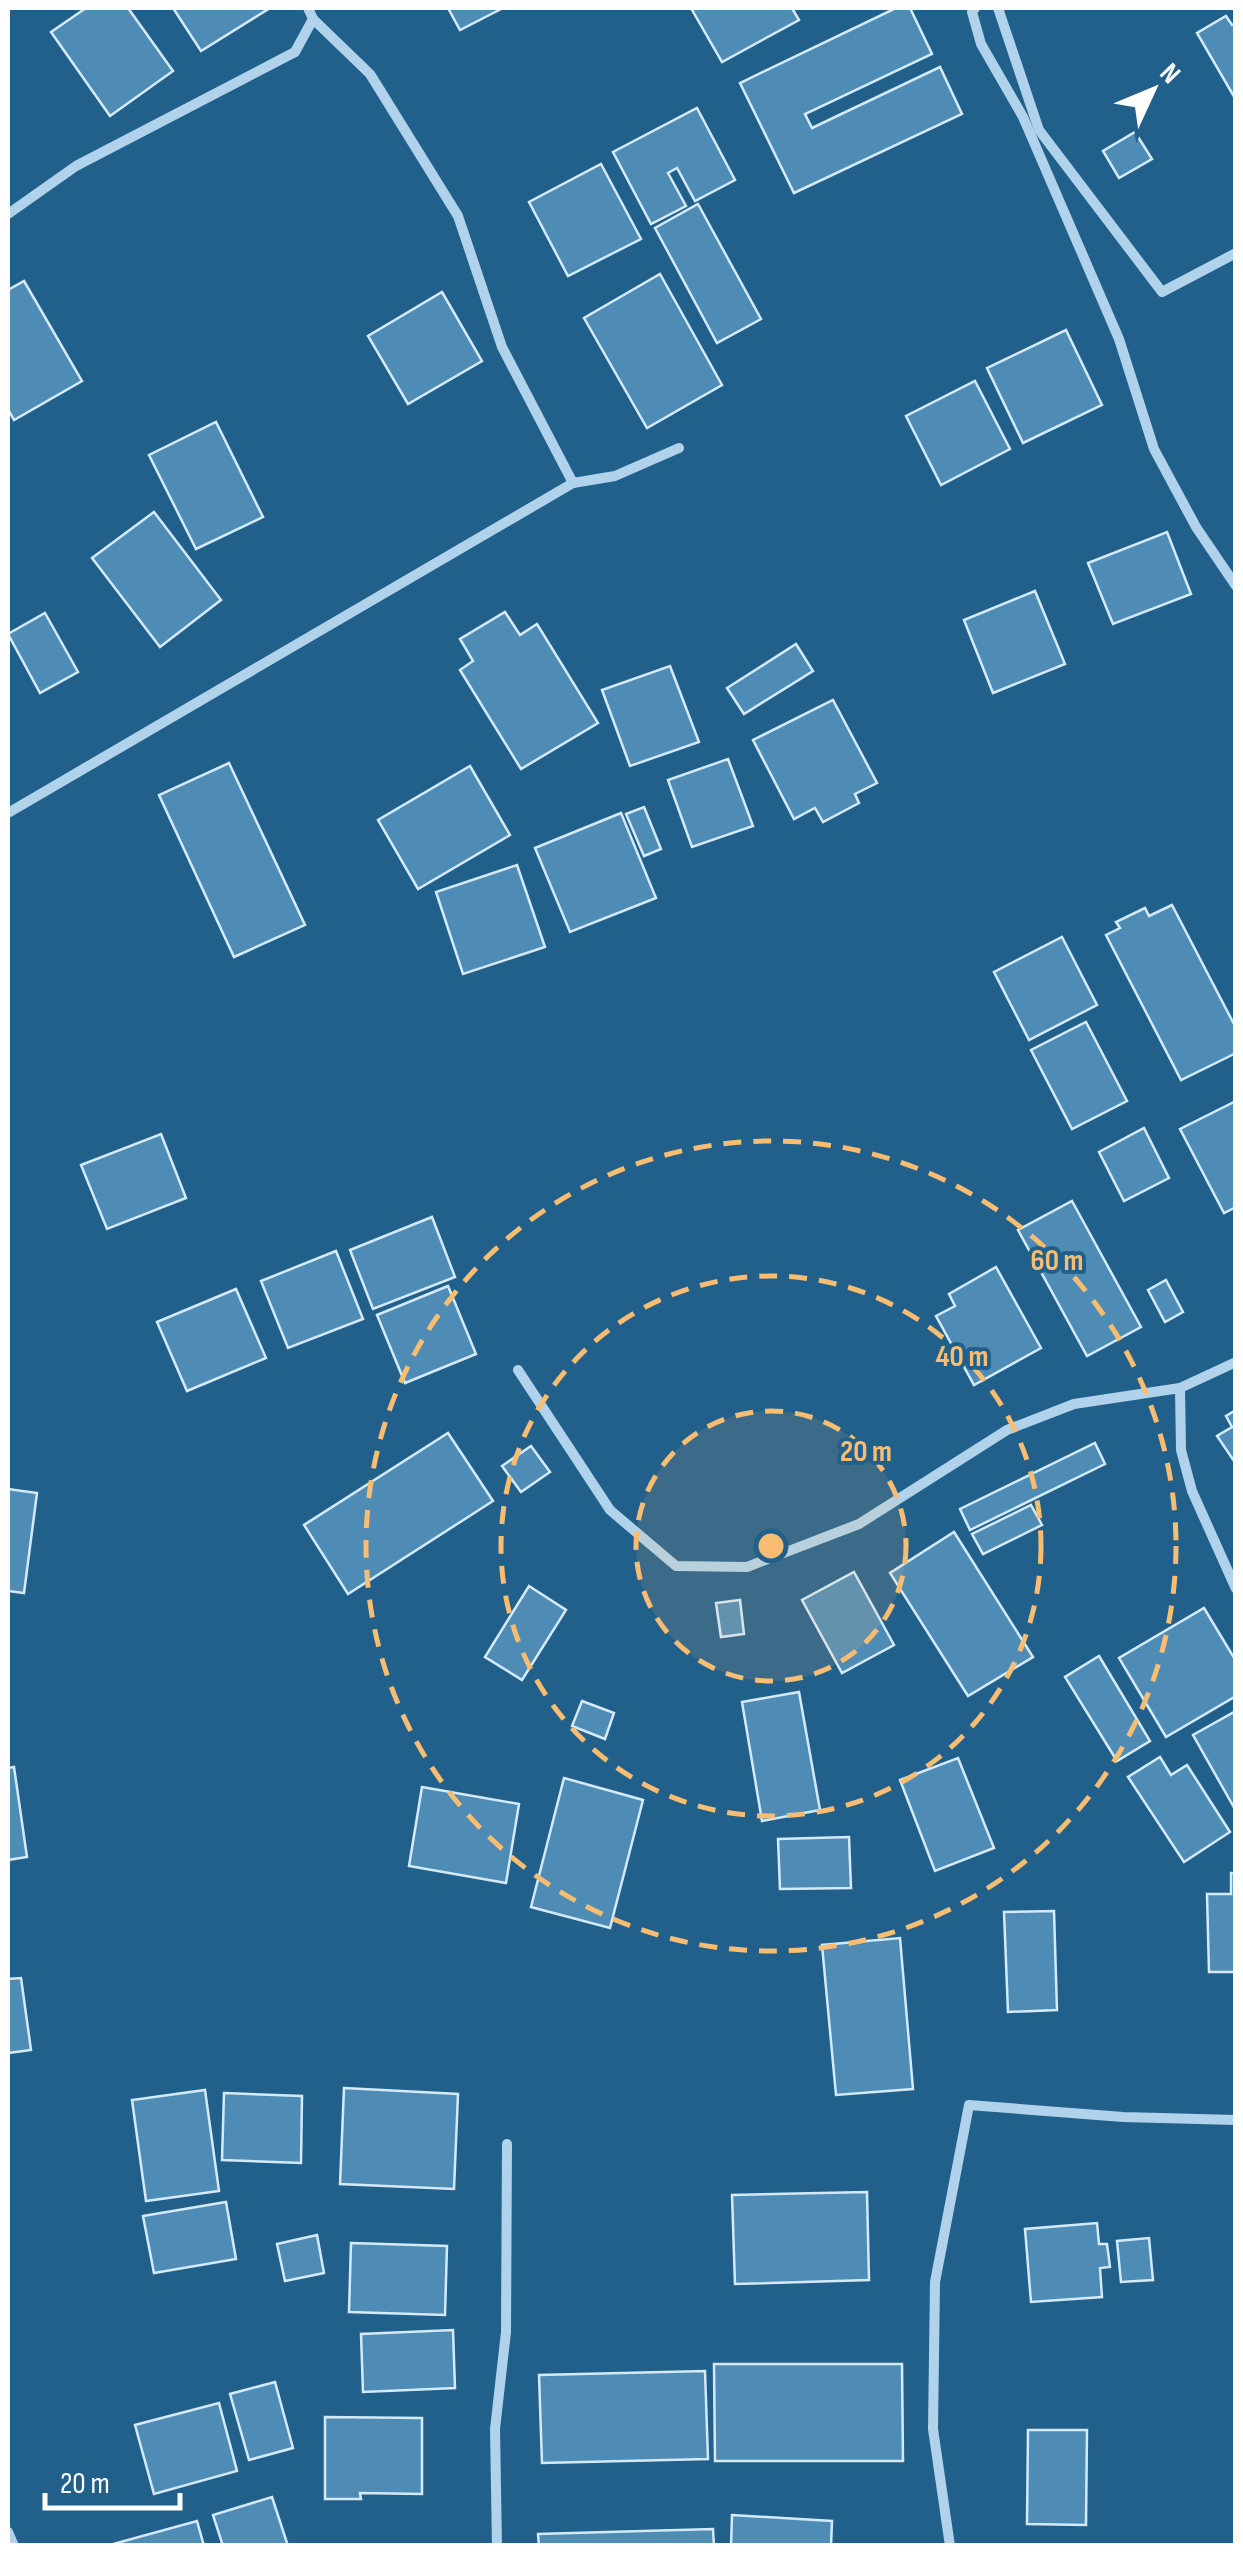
<svg xmlns="http://www.w3.org/2000/svg" width="1243" height="2553" font-family="'Sofia Sans Condensed',sans-serif">
<style>
.building{fill:#4e8cb5;stroke:#d4eaf8;stroke-width:2.5}
.lines{fill:none;stroke-linecap:round;stroke-linejoin:round}
.minor{stroke:#b0d3eb;stroke-width:10}
.ring{fill:none;stroke:#f8bd71;stroke-width:5;stroke-dasharray:18 12}
.centre{fill:#f8bd71;stroke:#22608c;stroke-width:5}
.ring-label{font-size:30px;text-anchor:middle;font-weight:bold;fill:#f8bd71;stroke:#22608c;stroke-width:8;stroke-linejoin:round;paint-order:stroke}
</style>
<rect width="100%" height="100%" fill="#22608c"/>
<g class="building">
<polygon points="86,8 128,8 173,71 110,116 51,32"/>
<polygon points="173,8 270,8 201,51"/>
<polygon points="448,8 503,8 460,30"/>
<polygon points="691,8 792,8 799,20 722,62"/>
<polygon points="896,8 910,8 932,54 805,114 812,128 940,67 962,114 794,193 740,83"/>
<polygon points="1226,16 1232,25 1236,23 1236,100 1197,33"/>
<polygon points="697,108 735,180 695,201 677,168 668,173 686,206 651,224 613,152"/>
<polygon points="1135,132 1152,159 1119,178 1103,151"/>
<polygon points="601,164 641,239 568,276 529,202"/>
<polygon points="698,204 761,319 717,343 655,228"/>
<polygon points="660,274 722,385 647,428 584,318"/>
<polygon points="24,281 82,381 14,420 8,409 8,290"/>
<polygon points="442,292 482,361 408,404 368,336"/>
<polygon points="1066,330 1102,405 1023,443 987,368"/>
<polygon points="975,381 1010,449 941,485 906,416"/>
<polygon points="216,422 263,517 196,549 149,455"/>
<polygon points="154,512 221,600 160,647 92,558"/>
<polygon points="1167,532 1191,594 1113,624 1088,563"/>
<polygon points="1035,591 1065,664 993,693 964,620"/>
<polygon points="505,612 520,635 537,624 598,723 521,769 460,670 473,661 460,639"/>
<polygon points="45,613 78,672 40,693 8,634"/>
<polygon points="796,644 813,671 744,714 727,688"/>
<polygon points="670,666 699,742 630,766 602,690"/>
<polygon points="833,700 877,783 855,794 859,803 823,822 815,808 794,819 753,740"/>
<polygon points="728,759 753,826 692,847 668,780"/>
<polygon points="229,763 305,925 234,957 159,795"/>
<polygon points="470,766 510,835 418,889 378,820"/>
<polygon points="644,807 661,849 644,856 626,814"/>
<polygon points="621,813 656,898 570,932 535,848"/>
<polygon points="517,865 545,947 463,974 436,892"/>
<polygon points="1172,905 1236,1028 1236,1053 1181,1080 1106,935 1120,928 1116,922 1145,908 1149,916"/>
<polygon points="1062,937 1097,1005 1029,1040 994,972"/>
<polygon points="1086,1022 1127,1101 1072,1129 1031,1050"/>
<polygon points="1236,1101 1236,1207 1224,1213 1180,1129"/>
<polygon points="1144,1128 1169,1178 1124,1201 1099,1152"/>
<polygon points="161,1134 186,1198 107,1229 81,1165"/>
<polygon points="1072,1201 1141,1327 1087,1356 1018,1230"/>
<polygon points="432,1217 455,1277 373,1309 350,1250"/>
<polygon points="336,1251 363,1319 288,1348 261,1281"/>
<polygon points="996,1267 1041,1348 974,1385 936,1316 955,1306 949,1294"/>
<polygon points="1166,1280 1183,1312 1165,1322 1148,1290"/>
<polygon points="448,1286 476,1354 405,1383 377,1315"/>
<polygon points="236,1289 266,1358 187,1391 157,1322"/>
<polygon points="1236,1410 1236,1464 1217,1436 1232,1427 1226,1416"/>
<polygon points="448,1433 493,1501 348,1594 304,1525"/>
<polygon points="1095,1443 1105,1464 970,1530 960,1509"/>
<polygon points="531,1446 550,1472 521,1492 502,1466"/>
<polygon points="8,1489 37,1493 24,1593 8,1591"/>
<polygon points="1031,1505 1042,1525 983,1554 972,1534"/>
<polygon points="954,1532 1033,1657 968,1696 890,1573"/>
<polygon points="854,1572 894,1645 842,1673 802,1600"/>
<polygon points="529,1586 566,1610 522,1680 485,1657"/>
<polygon points="740,1600 744,1634 721,1637 716,1603"/>
<polygon points="1204,1608 1236,1661 1236,1696 1166,1737 1119,1658"/>
<polygon points="1099,1656 1150,1741 1117,1761 1065,1677"/>
<polygon points="799,1692 820,1810 762,1821 742,1702"/>
<polygon points="582,1701 614,1713 605,1739 572,1726"/>
<polygon points="1236,1711 1236,1811 1193,1735"/>
<polygon points="1160,1757 1171,1775 1187,1765 1230,1832 1184,1862 1128,1777"/>
<polygon points="958,1758 994,1848 935,1871 900,1780"/>
<polygon points="14,1767 27,1857 8,1860 8,1768"/>
<polygon points="564,1778 643,1800 610,1928 531,1907"/>
<polygon points="422,1787 519,1804 506,1883 409,1866"/>
<polygon points="849,1837 851,1888 780,1889 778,1839"/>
<polygon points="1231,1873 1236,1873 1236,1972 1209,1972 1207,1894 1231,1894"/>
<polygon points="1054,1911 1057,2010 1008,2012 1004,1912"/>
<polygon points="900,1938 913,2089 836,2095 822,1945"/>
<polygon points="21,1978 31,2050 8,2053 8,1979"/>
<polygon points="344,2088 458,2094 454,2189 340,2184"/>
<polygon points="205,2090 219,2191 146,2201 132,2100"/>
<polygon points="224,2093 302,2096 301,2163 222,2160"/>
<polygon points="867,2192 869,2280 735,2284 732,2195"/>
<polygon points="226,2202 236,2259 154,2273 143,2216"/>
<polygon points="1097,2223 1099,2244 1107,2244 1110,2267 1100,2268 1102,2297 1031,2302 1025,2229"/>
<polygon points="317,2235 324,2273 285,2281 277,2244"/>
<polygon points="1149,2238 1153,2280 1121,2282 1117,2241"/>
<polygon points="351,2243 447,2246 445,2315 349,2312"/>
<polygon points="453,2330 455,2388 363,2392 361,2334"/>
<polygon points="714,2364 902,2364 903,2461 715,2461"/>
<polygon points="705,2371 708,2459 542,2463 539,2375"/>
<polygon points="275,2382 293,2448 249,2460 230,2394"/>
<polygon points="219,2403 237,2471 154,2494 135,2425"/>
<polygon points="325,2417 422,2418 422,2494 360,2493 361,2499 325,2499"/>
<polygon points="1028,2430 1087,2430 1086,2525 1027,2524"/>
<polygon points="272,2497 288,2546 223,2546 213,2515"/>
<polygon points="732,2515 832,2521 831,2546 731,2546"/>
<polygon points="197,2521 204,2546 106,2546"/>
<polygon points="713,2529 714,2546 539,2546 538,2534"/>
</g>
<g class="lines">
<g class="minor">
<polyline points="975,8 972,12 981,44 1023,117 1119,339 1154,449 1196,527 1236,586"/>
<polyline points="998,8 1039,130 1162,292 1236,253"/>
<polyline points="313,19 370,74 458,216 502,347 573,483"/>
<polyline points="8,214 76,166 295,52 313,19 308,8"/>
<polyline points="8,813 573,483 615,476 679,448"/>
<polyline points="518,1370 610,1510 676,1566 747,1567 859,1524 1007,1430 1074,1404 1180,1388 1236,1362"/>
<polyline points="1180,1388 1181,1450 1192,1491 1236,1589"/>
<polyline points="8,2532 14,2546"/>
<polyline points="497,2546 495,2429 506,2332 507,2144"/>
<polyline points="950,2546 933,2429 935,2282 969,2105 1123,2117 1236,2120"/>
</g>
</g>
<circle cx="771" cy="1546" r="135" fill="#f8bd71" fill-opacity=".12"/>
<g class="ring">
<circle cx="771" cy="1546" r="135"/>
<circle cx="771" cy="1546" r="270"/>
<circle cx="771" cy="1546" r="405"/>
</g>
<circle cx="771" cy="1546" r="15" class="centre"/>
<g class="ring-label">
<text x="1057" y="1270">60 m</text>
<text x="962" y="1366">40 m</text>
<text x="866" y="1461">20 m</text>
</g>
<rect width="1243" height="2553" fill="none" stroke="#ffffff" stroke-width="20"/>
<g transform="translate(1153 90) rotate(46)" stroke="#22608c" stroke-width="8" paint-order="stroke">
<path d="M0-8L18 38L0 25L-18 38Z" fill="#ffffff"/>
<text y="-15" font-size="28" font-weight="bold" text-anchor="middle" fill="#ffffff">N</text>
</g>
<path d="M45 2493v15h135v-15" fill="none" stroke="#ffffff" stroke-width="5"/>
<text x="60" y="2493" font-size="30" fill="#ffffff" stroke="#22608c" stroke-width="8" paint-order="stroke">20 m</text>
</svg>
